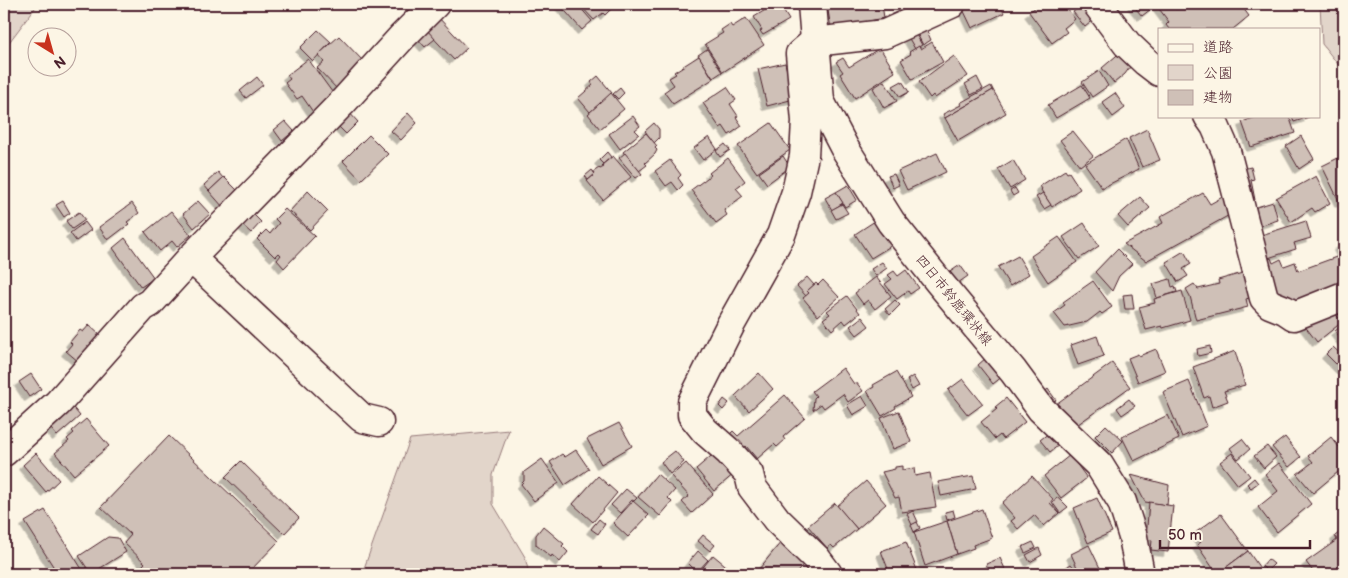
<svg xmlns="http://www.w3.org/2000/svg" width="1348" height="578" font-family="'Balsamiq Sans','Klee One',sans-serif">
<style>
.green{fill:#e2d5ca;stroke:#967a7a}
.building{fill:#cfc0b7;stroke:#4a1f2b;filter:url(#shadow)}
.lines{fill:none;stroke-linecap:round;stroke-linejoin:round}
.minor-casing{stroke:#4a1f2b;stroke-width:31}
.major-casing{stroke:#4a1f2b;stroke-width:31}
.minor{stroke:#fcf5e5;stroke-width:28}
.major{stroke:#fcf5e5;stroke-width:28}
.labels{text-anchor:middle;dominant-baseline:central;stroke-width:4;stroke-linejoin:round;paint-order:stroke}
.street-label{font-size:14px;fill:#4a1f2b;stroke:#fcf5e5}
</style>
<defs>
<filter id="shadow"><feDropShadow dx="-4.5" dy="4.5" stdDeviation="0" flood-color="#0004"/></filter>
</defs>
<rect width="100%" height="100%" fill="#fcf5e5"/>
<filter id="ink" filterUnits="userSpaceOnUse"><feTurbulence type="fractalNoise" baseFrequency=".02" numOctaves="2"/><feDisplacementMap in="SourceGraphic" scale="10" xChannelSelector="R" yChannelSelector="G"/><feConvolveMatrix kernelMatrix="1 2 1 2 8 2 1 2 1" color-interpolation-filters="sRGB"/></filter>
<g filter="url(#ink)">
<g class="green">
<polygon points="4,4 38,4 4,49"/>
<polygon points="1320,4 1344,4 1344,72 1322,44"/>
<polygon points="509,430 493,475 493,504 525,557 529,574 362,574 410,439"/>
</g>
<g class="building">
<polygon points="559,4 577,4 592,21 582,30"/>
<polygon points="579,4 616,4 605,15 603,13 594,20"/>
<polygon points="775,4 779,4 789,20 763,35 760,31 762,30 754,17"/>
<polygon points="827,4 882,4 884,18 831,29"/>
<polygon points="964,4 999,4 1004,13 972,28 961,5"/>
<polygon points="1040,4 1063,4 1075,19 1064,28 1067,32 1052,43 1029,12"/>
<polygon points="1084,4 1096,18 1085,27 1073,12"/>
<polygon points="1132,4 1154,4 1156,5 1142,16"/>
<polygon points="1160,4 1171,4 1176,9 1183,4 1240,4 1249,16 1233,29 1169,29 1166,25 1169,22 1157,6"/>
<polygon points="437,16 467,48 454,60 424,28"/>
<polygon points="746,18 764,45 723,72 705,44 723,33 721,30 730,24 732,27"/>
<polygon points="926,29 931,40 923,45 917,34"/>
<polygon points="318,30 331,42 313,61 300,48"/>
<polygon points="427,30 435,39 425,47 417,38"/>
<polygon points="914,31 922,45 915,49 907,35"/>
<polygon points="339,36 364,62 339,91 317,68 324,62 318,55"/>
<polygon points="932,42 943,62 912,79 901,60 911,54 909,52 919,46 921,49"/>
<polygon points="880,48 895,72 855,98 840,74 843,72 836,62 843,58 849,67"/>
<polygon points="707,49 722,72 713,78 698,55"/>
<polygon points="1123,50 1135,60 1125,74 1114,83 1102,68"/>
<polygon points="699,56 713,79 673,104 664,92 674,85 669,78 676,74 674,72"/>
<polygon points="954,56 968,76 935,98 933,95 930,98 919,82"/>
<polygon points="308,59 335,96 313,112 302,96 297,99 285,83 290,79 287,75"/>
<polygon points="785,63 794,99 767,106 758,69"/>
<polygon points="1099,71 1108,86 1092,97 1082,82"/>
<polygon points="598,76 612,93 590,112 578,98 593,85 591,82"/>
<polygon points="257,77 263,85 246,98 240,91"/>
<polygon points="977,77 983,89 971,95 965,84"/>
<polygon points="884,81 897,101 884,108 873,88"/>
<polygon points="902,81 909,92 900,97 893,86"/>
<polygon points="1082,85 1090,98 1056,118 1048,105"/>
<polygon points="991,86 993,90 945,118 943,114 961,105 960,103"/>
<polygon points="727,87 736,100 730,104 738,116 736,117 742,126 729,135 723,126 720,128 703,103"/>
<polygon points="620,88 624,93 618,99 613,94"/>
<polygon points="993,90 1006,113 958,141 945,118"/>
<polygon points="611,93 624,109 600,129 588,114"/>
<polygon points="1115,93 1125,108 1113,117 1102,102"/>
<polygon points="347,110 358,122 346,134 335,123"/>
<polygon points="408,113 417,123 401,140 391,131"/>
<polygon points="633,116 640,126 635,130 639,134 620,149 609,134"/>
<polygon points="1259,116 1289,116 1295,133 1251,147 1242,122"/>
<polygon points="1292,116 1308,116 1309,117 1294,122"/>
<polygon points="285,121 294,131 282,141 274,130"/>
<polygon points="654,123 659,129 659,138 654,143 645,131"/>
<polygon points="771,123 790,150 757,173 738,146"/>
<polygon points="1147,129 1160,160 1142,167 1129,138"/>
<polygon points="1073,131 1093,156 1080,166 1060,140"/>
<polygon points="646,133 657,146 655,148 657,150 655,154 645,163 647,165 639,171 623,152"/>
<polygon points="369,135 388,154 361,180 343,161"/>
<polygon points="1301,136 1314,159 1299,169 1286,146"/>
<polygon points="709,137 717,149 703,160 694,148"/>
<polygon points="1126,139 1139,169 1102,188 1085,164"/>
<polygon points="725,144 730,150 720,157 716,151"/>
<polygon points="607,152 611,157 603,164 599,160"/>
<polygon points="625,153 642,174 636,178 619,158"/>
<polygon points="937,153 946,172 907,190 898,171"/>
<polygon points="613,156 631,177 603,200 587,181 595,174 593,172 599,168 600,169 604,167 602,165"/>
<polygon points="783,156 790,167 767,184 759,173"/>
<polygon points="728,158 745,181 736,188 743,196 724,210 727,215 716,223 691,190 711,175 709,173"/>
<polygon points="1338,158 1344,170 1344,201 1340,203 1322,166"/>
<polygon points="670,160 681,175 678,178 683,185 678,190 672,182 666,186 655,171"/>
<polygon points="1013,160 1025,180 1010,189 998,169"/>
<polygon points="1251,167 1254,179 1251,180 1255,200 1245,203 1238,170"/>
<polygon points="592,170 595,174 588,180 585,176"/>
<polygon points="1065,170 1067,173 1069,172 1080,189 1052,207 1041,190 1042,189 1040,186"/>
<polygon points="218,172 223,178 209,191 204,185"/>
<polygon points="894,174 899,185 893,188 888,176"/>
<polygon points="1316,176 1330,203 1315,212 1312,208 1291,222 1276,198"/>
<polygon points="224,177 239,192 223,207 209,191"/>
<polygon points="848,185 857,200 845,207 836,192"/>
<polygon points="1015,188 1018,193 1013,196 1010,191"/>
<polygon points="308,191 328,211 310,230 290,211"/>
<polygon points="836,192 843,203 832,210 825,198"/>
<polygon points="1043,193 1051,205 1044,209 1036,197"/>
<polygon points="1203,193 1210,204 1226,195 1235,212 1146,261 1124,244 1163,223 1160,217"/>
<polygon points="1140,197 1150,208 1128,227 1118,216"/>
<polygon points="63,201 70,213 64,217 56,205"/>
<polygon points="198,201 210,214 194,228 183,214"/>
<polygon points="1273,202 1278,220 1256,227 1250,209"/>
<polygon points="132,203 139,213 127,222 129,224 108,240 99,227"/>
<polygon points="842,204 848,213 836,219 831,210"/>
<polygon points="285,209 315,236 284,268 277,260 281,255 279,253 275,257 257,239 266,230 270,234 279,223 275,219"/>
<polygon points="171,211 191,235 177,247 172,241 160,251 145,232"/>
<polygon points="250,211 261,222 251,233 239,222"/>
<polygon points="79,212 85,220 72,229 66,221"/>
<polygon points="878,219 894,244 871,258 855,234"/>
<polygon points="1306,221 1311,238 1294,243 1296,249 1265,259 1258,236"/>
<polygon points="85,222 91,230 76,241 70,233"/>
<polygon points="1084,223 1099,246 1079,259 1063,237"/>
<polygon points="1059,237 1077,262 1048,282 1031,256"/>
<polygon points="125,238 154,278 141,287 113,248"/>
<polygon points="1344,242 1344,258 1338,246"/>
<polygon points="1117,249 1132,264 1119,276 1112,291 1095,272"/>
<polygon points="1184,251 1191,264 1183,269 1188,276 1178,282 1166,262"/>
<polygon points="1018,256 1029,274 1010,286 998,267"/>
<polygon points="1339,256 1344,269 1344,284 1292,303 1289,295 1278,299 1264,261 1271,258 1273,263 1281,259 1284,266 1295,262 1298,271"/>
<polygon points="882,262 887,268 876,276 871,269"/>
<polygon points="960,265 968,276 958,283 950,272"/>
<polygon points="906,270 919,288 910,294 908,291 897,299 885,284 892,279 888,275 894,271 898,276"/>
<polygon points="1246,272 1252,297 1246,299 1248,307 1196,320 1190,296 1186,289 1194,284 1198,289 1219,284 1218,280"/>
<polygon points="807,277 814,285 807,291 809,293 806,296 797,286"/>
<polygon points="876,277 891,296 875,309 868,300 863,304 855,293"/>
<polygon points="1170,279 1172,287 1175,286 1177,292 1157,298 1153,284"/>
<polygon points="823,280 839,297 818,316 803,298 809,293 807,291 816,283 818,285"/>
<polygon points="1093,281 1112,307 1102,314 1100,312 1087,322 1065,327 1054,313 1065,305 1063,302"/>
<polygon points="1182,291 1190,320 1163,328 1162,326 1146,330 1139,307 1155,303 1154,299"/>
<polygon points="1132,294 1134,309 1125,309 1123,295"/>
<polygon points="847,296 860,313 846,324 843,320 832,330 823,319 830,314 827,311"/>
<polygon points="895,300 900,305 890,315 885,309"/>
<polygon points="1329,306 1342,322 1317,342 1304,325"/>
<polygon points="862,317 869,326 857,335 850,326"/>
<polygon points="1344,324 1344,343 1335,331"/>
<polygon points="89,325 101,336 79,362 66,351 72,344 70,342 80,330 83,332"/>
<polygon points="1097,336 1104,356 1078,365 1071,345"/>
<polygon points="1210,346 1211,353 1198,356 1197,349"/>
<polygon points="1333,347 1344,357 1344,363 1342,365 1344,368 1342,370 1326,354"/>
<polygon points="1156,349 1165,371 1138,382 1128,358 1138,354 1139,356"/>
<polygon points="1235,351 1245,385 1224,391 1228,401 1212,407 1209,396 1204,398 1193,367"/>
<polygon points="987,357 1003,376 993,384 978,365"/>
<polygon points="1112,363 1130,387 1074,427 1056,404"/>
<polygon points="843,368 854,384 856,382 863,391 848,402 843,394 824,408 821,404 813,410 814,398 816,396 812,391"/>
<polygon points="896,372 911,397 895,406 896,408 882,416 867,391 874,387 873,385"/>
<polygon points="759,373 773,389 749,411 735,396"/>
<polygon points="31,374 41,389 29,397 19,382"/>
<polygon points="913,376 919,386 912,390 907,380"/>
<polygon points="963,379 983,404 968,415 948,390"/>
<polygon points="1189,381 1207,426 1182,437 1163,392"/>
<polygon points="1048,389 1056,400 1051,403 1043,393"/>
<polygon points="785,395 805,418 783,437 785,440 777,447 774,444 757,459 746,446 740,451 728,436 733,431 738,436"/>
<polygon points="862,396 868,406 853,415 847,405"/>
<polygon points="1006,398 1025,422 1003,439 1000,435 995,439 981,422 997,409 995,407"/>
<polygon points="724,399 729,403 723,410 719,406"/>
<polygon points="1129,399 1135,406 1122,415 1117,408"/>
<polygon points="70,404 80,416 57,436 47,424"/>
<polygon points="899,411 911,442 893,449 881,418"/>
<polygon points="1168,415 1179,439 1134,461 1122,437"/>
<polygon points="86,419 109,446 74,475 55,453 69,441 67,439 74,433 72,431"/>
<polygon points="619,423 632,446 601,464 587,439"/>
<polygon points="1106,425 1123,441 1112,453 1095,436"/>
<polygon points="1049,433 1059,445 1050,452 1040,440"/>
<polygon points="169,436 279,541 247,574 150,574 142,566 145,563 124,543 131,535 101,507"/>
<polygon points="1285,437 1301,457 1289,467 1272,447"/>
<polygon points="1331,437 1344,453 1344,467 1313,493 1297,474 1313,462 1308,456"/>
<polygon points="1242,439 1250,449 1238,459 1230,448"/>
<polygon points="1267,446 1276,457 1264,468 1254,456"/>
<polygon points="576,450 589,469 565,485 550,462 562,454 565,457"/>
<polygon points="675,451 684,462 670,474 661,462"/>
<polygon points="717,451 735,473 714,491 696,469"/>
<polygon points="36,453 59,480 46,492 23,465"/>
<polygon points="1232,453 1250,476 1238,485 1220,462"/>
<polygon points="1070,455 1087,478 1061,498 1044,476"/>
<polygon points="542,459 559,483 534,501 521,484 524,481 524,472"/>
<polygon points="241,461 299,518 284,534 225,477"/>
<polygon points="686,463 713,494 692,513 682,502 689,496 671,476"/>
<polygon points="1279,463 1311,504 1277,532 1258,507 1278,491 1265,474"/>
<polygon points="902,466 902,470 914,468 915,476 930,473 936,507 902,512 899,497 895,498 882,472 895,469 895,467"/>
<polygon points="657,474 675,490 668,498 672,502 660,516 638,497"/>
<polygon points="1131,475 1169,485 1167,505 1145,502"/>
<polygon points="598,476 617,493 593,522 573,504"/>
<polygon points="973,476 976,489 941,496 938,482"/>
<polygon points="1032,476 1053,499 1050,503 1059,513 1044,526 1034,515 1018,529 1011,521 1015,518 1002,503"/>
<polygon points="1254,478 1258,483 1251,488 1247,484"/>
<polygon points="866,481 886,504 857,529 837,506"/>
<polygon points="626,489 637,498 634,501 632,500 620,513 611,505"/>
<polygon points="1057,498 1061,500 1068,507 1060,513 1052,502"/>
<polygon points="1097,498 1112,532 1088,543 1074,508"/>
<polygon points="633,501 649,515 628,537 613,523"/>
<polygon points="1149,502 1173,506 1168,552 1151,550 1152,540 1146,539"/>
<polygon points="835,503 857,529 834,548 831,545 827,548 808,526"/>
<polygon points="982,509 992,538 973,545 974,548 957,554 947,521"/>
<polygon points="45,510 85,574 58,574 25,522"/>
<polygon points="953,510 955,517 947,520 945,512"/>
<polygon points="913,511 918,522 912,525 907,514"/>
<polygon points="1221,514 1248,551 1217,574 1197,545 1201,542 1195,533"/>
<polygon points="599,519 605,524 598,534 591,529"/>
<polygon points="947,521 957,554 925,566 914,532"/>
<polygon points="917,522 920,528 914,532 911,525"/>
<polygon points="543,526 564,544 562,546 568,552 560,562 552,555 551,557 536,545 536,535"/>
<polygon points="1344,529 1344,574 1315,574 1306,562 1337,540 1335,536"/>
<polygon points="703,535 715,545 710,551 698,541"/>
<polygon points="108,537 118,538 126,552 91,574 79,556"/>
<polygon points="781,542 805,562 796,574 755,574"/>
<polygon points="906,542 917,570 905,574 890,574 881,551"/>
<polygon points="1033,542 1036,548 1025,553 1022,547"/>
<polygon points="1089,545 1100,568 1088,574 1080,574 1071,554"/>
<polygon points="1039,548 1042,555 1030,562 1026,555"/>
<polygon points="698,551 708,560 697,572 688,563"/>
<polygon points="1248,551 1264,574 1217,574"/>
<polygon points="713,555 736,574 704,574 700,571"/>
<polygon points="1000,558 1006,571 1000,574 991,574 986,564"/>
<polygon points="1268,559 1274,564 1267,571 1262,566"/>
<polygon points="1071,564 1079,574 1052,574 1058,570 1059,572"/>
</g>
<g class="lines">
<g class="minor-casing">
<g id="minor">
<polyline points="1097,4 1127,44 1146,62 1159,72"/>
<polyline points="1208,116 1215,126 1226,151 1264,298 1270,304 1285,310 1294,316 1344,296"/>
<polyline points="191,258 362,418 379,422"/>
<polyline points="4,452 58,403 143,307 150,303 191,258 342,103 402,37 435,4"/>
<polyline points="828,574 816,558 777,520 752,487 749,474 729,452 705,431 692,415 692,402 731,324 781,235 796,192 804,156 806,121 800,54 814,42 885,34 951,4"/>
</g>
</g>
<g class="major-casing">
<polyline id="major" points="812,4 820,101 844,147 891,222 939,282 1013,371 1041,409 1099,465 1122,502 1133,537 1140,574"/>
</g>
<use href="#minor" class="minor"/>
<use href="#major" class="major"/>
</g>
</g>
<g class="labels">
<g class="street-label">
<text transform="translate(954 300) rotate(51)">四日市鈴鹿環状線</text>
</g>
</g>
<rect width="1348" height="578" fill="none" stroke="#fcf5e5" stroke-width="20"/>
<rect x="10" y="10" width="1328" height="558" fill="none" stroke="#4a1f2b" stroke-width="2" filter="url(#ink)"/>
<rect x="1158" y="28" width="162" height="90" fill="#fcf5e5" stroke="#b59f9b"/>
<rect x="1168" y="44" width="25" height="8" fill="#fcf5e5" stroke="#b59f9b"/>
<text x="1203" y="52" font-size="15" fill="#4a1f2b">道路</text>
<rect x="1168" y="65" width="25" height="15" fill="#e2d5ca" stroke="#b59f9b"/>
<text x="1203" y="78" font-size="15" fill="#4a1f2b">公園</text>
<rect x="1168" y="90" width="25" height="15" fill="#cfc0b7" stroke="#b59f9b"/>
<text x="1203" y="102" font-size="15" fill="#4a1f2b">建物</text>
<g transform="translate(52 52) rotate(143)"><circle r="24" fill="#fcf5e5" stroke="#b59f9b"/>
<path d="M0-4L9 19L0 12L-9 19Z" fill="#c8321e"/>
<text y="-8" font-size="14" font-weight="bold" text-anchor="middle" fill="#4a1f2b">N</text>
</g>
<path d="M1160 540v8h150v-8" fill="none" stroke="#4a1f2b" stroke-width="2.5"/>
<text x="1168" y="540" font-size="15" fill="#4a1f2b" stroke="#fcf5e5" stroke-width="4" paint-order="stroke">50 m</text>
</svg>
